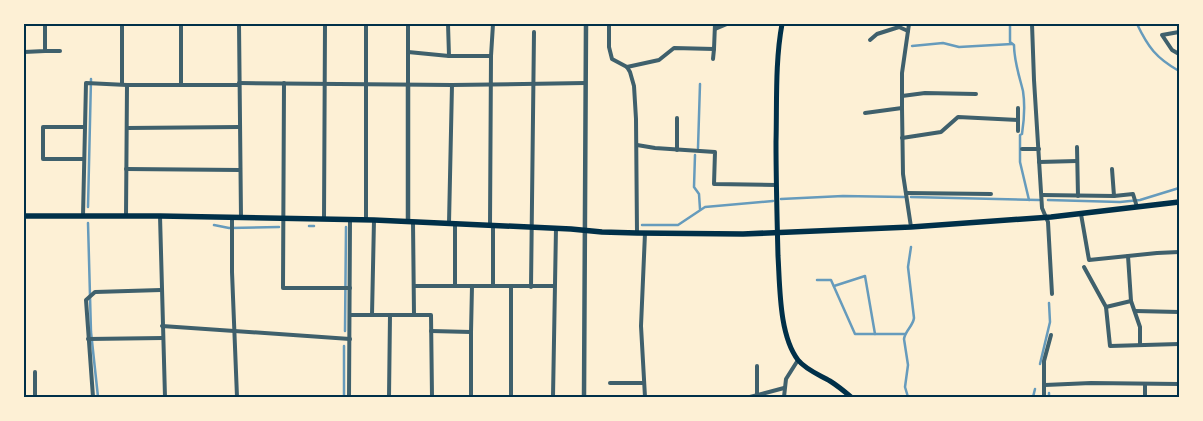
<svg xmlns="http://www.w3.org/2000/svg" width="1203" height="421" font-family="'PT Sans',sans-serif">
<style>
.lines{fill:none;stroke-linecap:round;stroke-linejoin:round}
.stream{stroke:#669bbc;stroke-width:2.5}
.minor{stroke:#3f606c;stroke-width:4}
.tertiary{stroke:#3f606c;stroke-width:4.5}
.secondary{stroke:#003049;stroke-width:5}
.primary{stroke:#003049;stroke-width:5.5}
.neatline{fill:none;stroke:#003049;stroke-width:2}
</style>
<rect width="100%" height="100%" fill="#fdf0d5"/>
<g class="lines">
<g class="stream">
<path d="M1010,24V42L1014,45C1014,61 1019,75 1023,91C1025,104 1024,121 1022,134L1020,135V162L1029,200"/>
<path d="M1137,24C1148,47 1156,58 1179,71"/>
<polyline points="912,46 943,43 959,47 1012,44"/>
<polyline points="698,148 700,84"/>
<polyline points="695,155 694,187 699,194 700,209"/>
<polyline points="911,197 1039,200"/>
<polyline points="781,199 843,196 904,197"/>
<polyline points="1048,200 1120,202 1140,200 1179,188"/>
<polyline points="88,207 91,79"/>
<polyline points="88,223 91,332 98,397"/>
<polyline points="214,225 229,228 279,227"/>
<polyline points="642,225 678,225 705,207 773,201"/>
<polyline points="309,226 314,226"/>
<polyline points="817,280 831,280 855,334 905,334"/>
<polyline points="834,286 865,276 875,334"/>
<polyline points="345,331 346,227"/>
<polyline points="1040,364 1050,322 1049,303"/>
<polyline points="344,397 344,346"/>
<path d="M908,397L905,387L908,365L904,339C905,331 913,326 914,318L908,267L911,247"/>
<polyline points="1033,397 1035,389"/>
<polyline points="1049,397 1049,393"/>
</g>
<g class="minor">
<polyline points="181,24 181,84"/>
<polyline points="239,24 241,218"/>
<polyline points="408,24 408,85"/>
<polyline points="448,24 449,56"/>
<polyline points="609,24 609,47 612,59 627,67 630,72 634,86 636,119 637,233"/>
<polyline points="909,24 902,73 902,108 903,174 911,227"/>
<polyline points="1032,24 1034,80 1042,208 1048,222 1052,294"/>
<polyline points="715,29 727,24"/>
<polyline points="1179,32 1162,35 1172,50 1179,54"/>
<polyline points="870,40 877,34 899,27 908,31"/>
<polyline points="45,51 60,51"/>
<polyline points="24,52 45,51 45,24"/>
<polyline points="408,52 449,56 491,56"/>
<polyline points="713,59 714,49"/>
<polyline points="627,67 659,60 674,48 714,49 715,24"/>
<polyline points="239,83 452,85 585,83"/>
<polyline points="284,83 283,288 350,288"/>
<polyline points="122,84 122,24"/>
<polyline points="902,96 925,93 976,94"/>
<polyline points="865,113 902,108"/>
<polyline points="677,118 677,150"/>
<polyline points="127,128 240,127"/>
<polyline points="1018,131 1018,108"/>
<polyline points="902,138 941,132 958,117 1018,120"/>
<polyline points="637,145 655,148 715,152 714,184 776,185"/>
<polyline points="1077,147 1078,196"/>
<polyline points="1022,149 1039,149"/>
<polyline points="84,159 43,159 43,127 85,127"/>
<polyline points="1039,162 1077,161"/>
<polyline points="126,169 240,170"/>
<polyline points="1112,169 1114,196"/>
<polyline points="906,193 991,194"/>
<polyline points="1042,195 1114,196 1133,194 1137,207"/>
<polyline points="1081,214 1089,260 1157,253 1179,252"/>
<polyline points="83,216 86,83 127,85 239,85"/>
<polyline points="126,216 127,85"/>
<polyline points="160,216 165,397"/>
<polyline points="232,218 232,272 237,397"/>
<polyline points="324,219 325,24"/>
<polyline points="366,220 366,24"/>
<polyline points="413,222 414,315"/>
<polyline points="449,223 452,85"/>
<polyline points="455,223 455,286"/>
<polyline points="490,225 491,56 493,24"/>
<polyline points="1128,256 1131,301 1140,327 1140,345"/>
<polyline points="1084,267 1106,307 1110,346 1179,344"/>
<polyline points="414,286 554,286"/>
<polyline points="493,286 493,225"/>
<polyline points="511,286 511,397"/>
<polyline points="531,287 534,32"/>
<polyline points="1106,307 1131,301"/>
<polyline points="1135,311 1179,312"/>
<polyline points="351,315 431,315 432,397"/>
<polyline points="372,315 374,220"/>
<polyline points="162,326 350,339"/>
<polyline points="431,331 471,332"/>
<polyline points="88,339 163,338"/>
<polyline points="757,366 757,395"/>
<polyline points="610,383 644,383"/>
<polyline points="1145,384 1145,397"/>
<polyline points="1045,385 1091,383 1179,384"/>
<polyline points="35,397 35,372"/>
<polyline points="93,397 86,300 95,292 161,290"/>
<polyline points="349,397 350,220"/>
<polyline points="389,397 390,315"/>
<polyline points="471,397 471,332 472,286"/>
<polyline points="553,397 556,228"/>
<polyline points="645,397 641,326 645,233"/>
<polyline points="750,397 784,388"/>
<polyline points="784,397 786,379 798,360"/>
<polyline points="1044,397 1044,361 1051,335"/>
</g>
<g class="tertiary">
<polyline points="408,221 408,85"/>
<polyline points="584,397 586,24"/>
</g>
<path class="secondary" d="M782,24C775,62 777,103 776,142C776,180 777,218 778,256C780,287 779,335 798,360C806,370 820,375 830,381C838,386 844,391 851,397"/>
<polyline class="primary" points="24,216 160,216 374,220 571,229 602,232 637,233 743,234 911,227 1051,217 1179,202"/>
</g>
<rect width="1203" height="421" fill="none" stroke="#fdf0d5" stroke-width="50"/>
<rect x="25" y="25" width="1153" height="371" class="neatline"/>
</svg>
